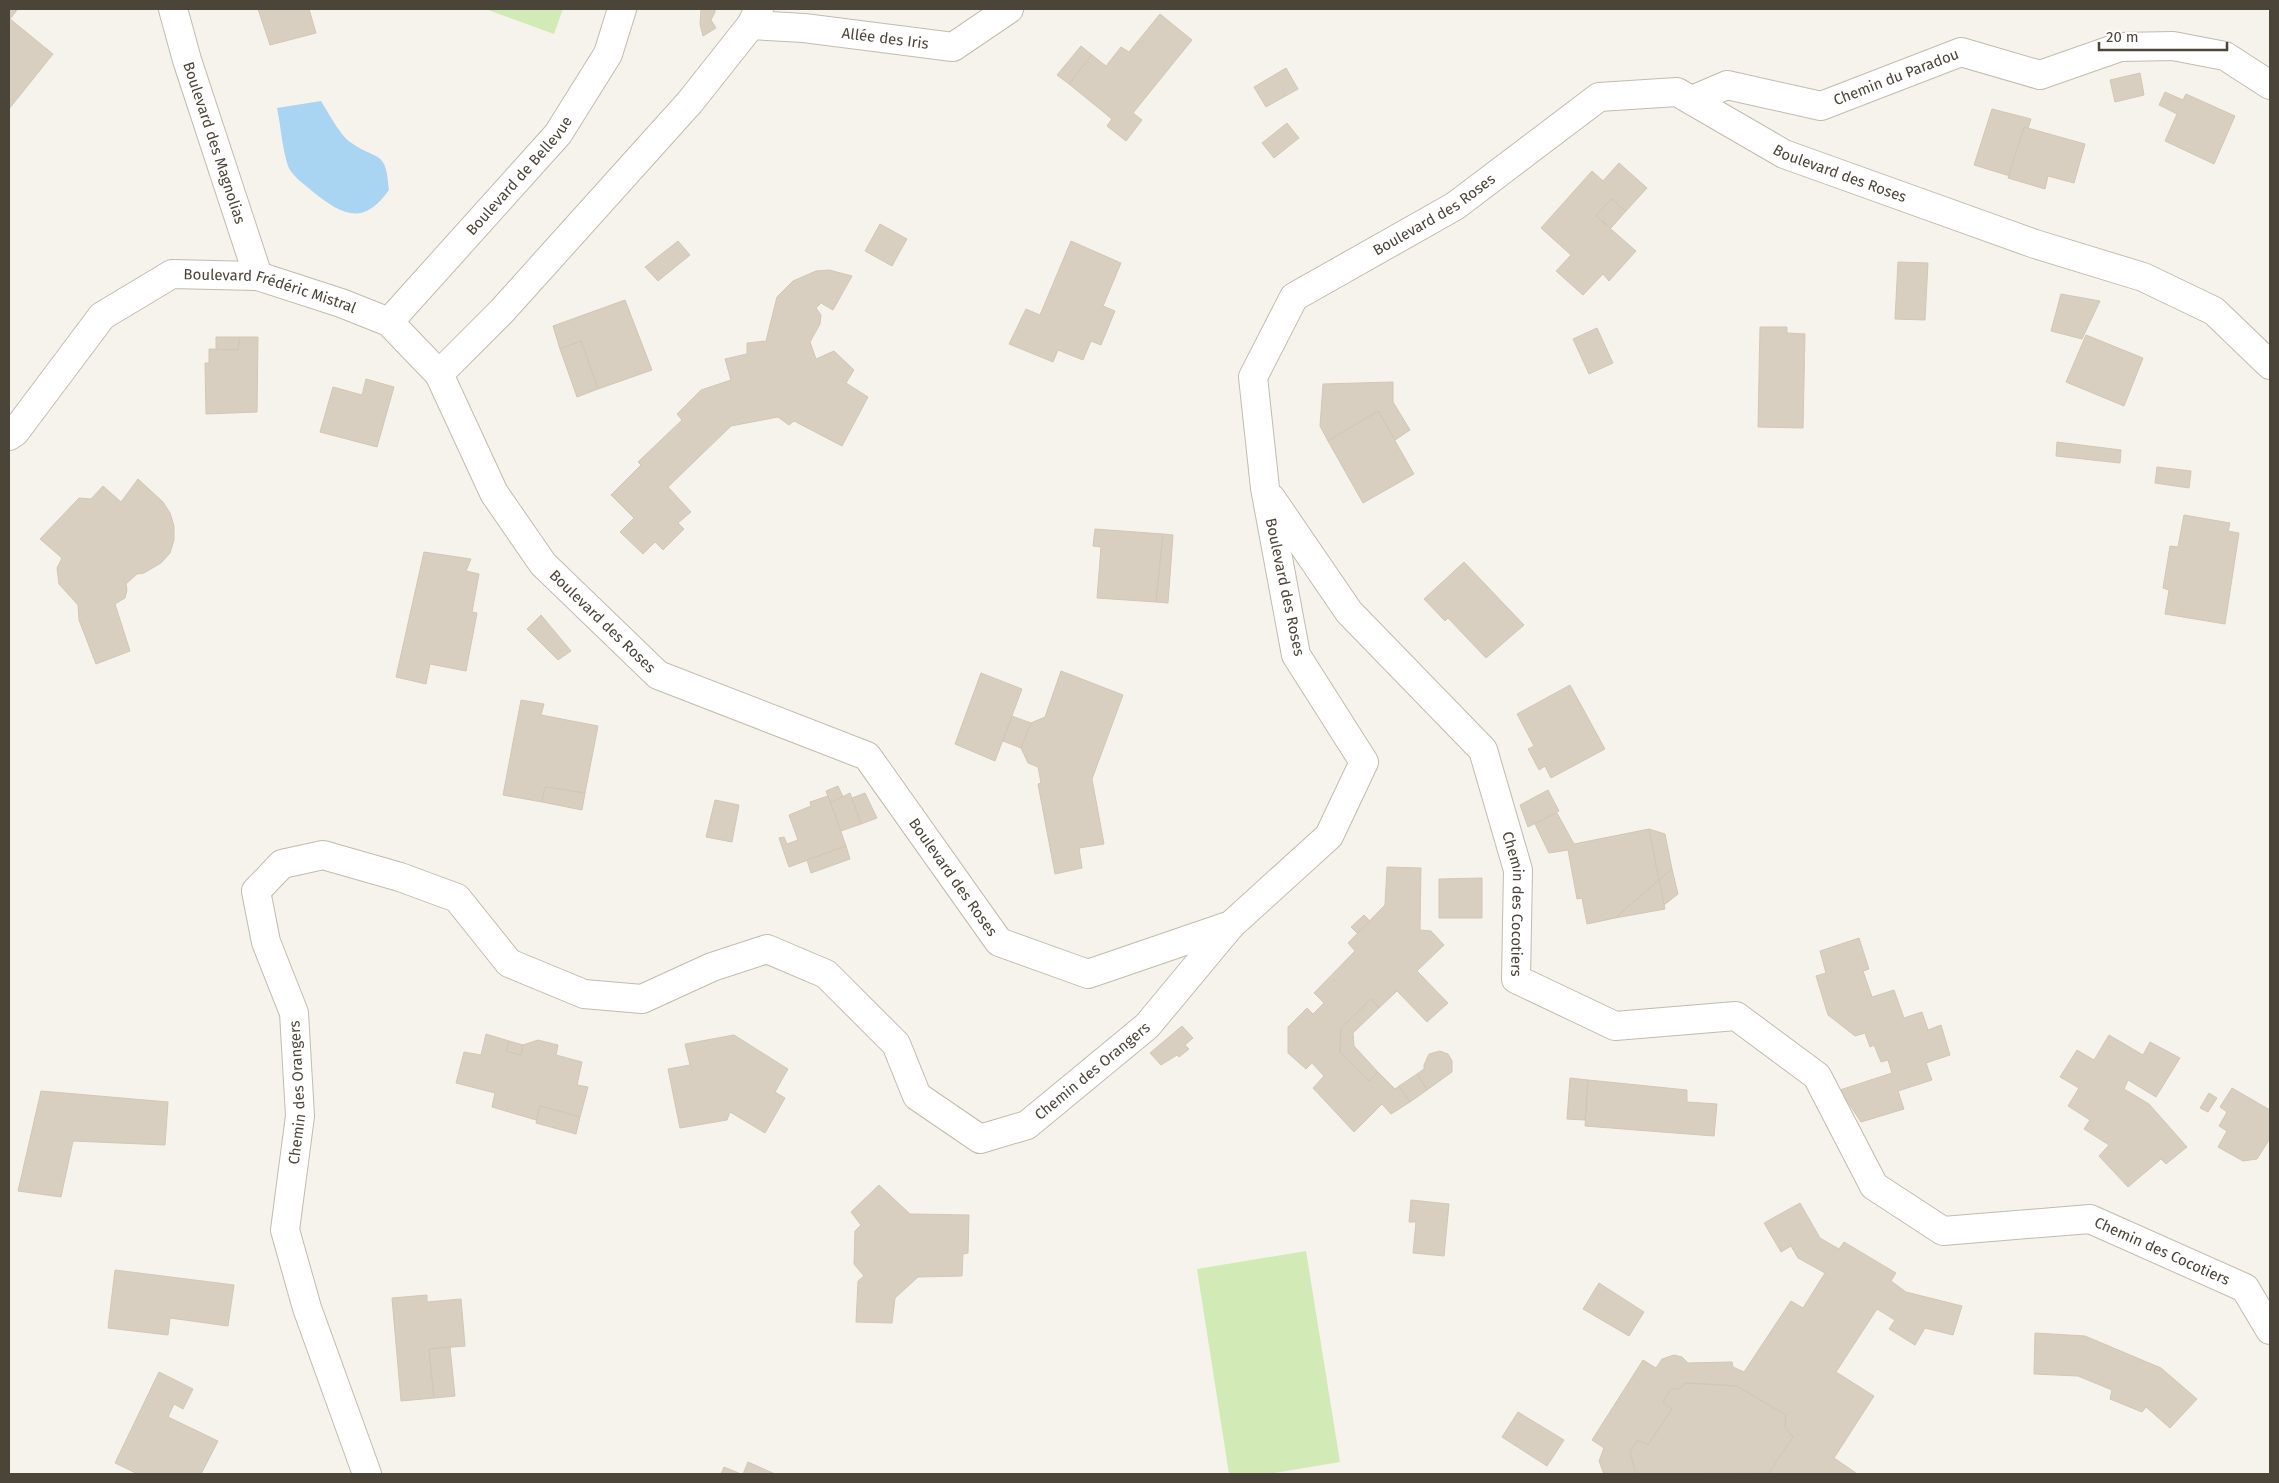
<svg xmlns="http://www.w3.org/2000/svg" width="2279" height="1483" font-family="'Fira Sans',sans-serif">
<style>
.green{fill:#d2eab5}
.water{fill:#a9d4f2}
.building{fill:#d8cfc1;stroke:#d3c7b4}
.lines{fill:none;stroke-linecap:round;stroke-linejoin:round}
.minor-casing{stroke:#c2bbae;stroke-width:30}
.minor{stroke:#fff;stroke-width:28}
.labels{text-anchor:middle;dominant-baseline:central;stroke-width:4.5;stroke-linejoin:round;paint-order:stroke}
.street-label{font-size:15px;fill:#4b4439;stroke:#fff}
</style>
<rect width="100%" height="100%" fill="#f6f3ec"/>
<g class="green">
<polygon points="485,9 563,9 554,34"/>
<polygon points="1306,1251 1340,1462 1268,1474 1229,1474 1197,1269"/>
</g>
<path class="water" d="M321,101C328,112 340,135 350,142C378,162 386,148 389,190C363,227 342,215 312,191C305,185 291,175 288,166C282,148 281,127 277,108Z"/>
<g class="building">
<polygon points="9,9 17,10 10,19 53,54 9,109"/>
<polygon points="258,9 309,9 316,33 270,45"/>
<polygon points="701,9 715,9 715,12 711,20 716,28 703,36 700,24"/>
<polygon points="1160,14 1192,40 1133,113 1142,120 1126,141 1107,126 1112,119 1069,84 1092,55 1106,66 1121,47 1129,52"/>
<polygon points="1081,46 1092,55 1069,84 1057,75"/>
<polygon points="1286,68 1298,89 1266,107 1254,87"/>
<polygon points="2140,73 2144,95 2115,102 2110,80"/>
<polygon points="2165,92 2183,100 2186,94 2235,116 2214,164 2165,141 2177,114 2159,105"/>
<polygon points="1992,109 2031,119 2028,128 2024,127 2010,176 1974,165"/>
<polygon points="1287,123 1299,138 1274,158 1262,143"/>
<polygon points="2024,127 2085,144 2074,183 2048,176 2045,189 2008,178"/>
<polygon points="1619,163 1647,188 1626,211 1611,199 1596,216 1636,251 1609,281 1603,274 1583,295 1556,271 1571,255 1541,228 1592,171 1603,181"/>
<polygon points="1611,199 1626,211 1611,228 1596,216"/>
<polygon points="880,224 907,239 892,266 865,251"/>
<polygon points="678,241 690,255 658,281 645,267"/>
<polygon points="1071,241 1121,263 1103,306 1115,311 1101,345 1091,341 1083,360 1058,350 1053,362 1009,344 1026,309 1040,315"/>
<polygon points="1898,262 1928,263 1925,320 1895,319"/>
<polygon points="829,270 852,276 833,310 821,303 816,308 821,315 820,324 810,342 816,359 834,351 854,370 846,383 868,397 842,446 794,421 789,425 778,417 731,426 668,487 691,512 678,523 684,529 663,550 655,542 643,554 620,532 634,518 611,495 641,465 638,462 682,420 677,414 701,390 731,380 725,359 747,354 747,343 766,341 777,297 793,281 816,271"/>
<polygon points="2061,294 2100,301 2082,339 2051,331"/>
<polygon points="625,300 652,370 598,389 581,341 560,349 553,326"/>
<polygon points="1760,327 1787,327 1787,333 1805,334 1803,428 1758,427"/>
<polygon points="1597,328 1613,363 1589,374 1573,339"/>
<polygon points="2086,335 2143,358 2124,406 2066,382"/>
<polygon points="216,337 240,337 238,350 216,350"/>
<polygon points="240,337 258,337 257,412 206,414 205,363 209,363 209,349 238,350"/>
<polygon points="581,341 598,389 577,397 560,349"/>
<polygon points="366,379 394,387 377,447 320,432 333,387 362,395"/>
<polygon points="1393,382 1393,402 1410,430 1395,440 1378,411 1328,441 1320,426 1323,384"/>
<polygon points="1378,411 1414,474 1363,503 1328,441"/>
<polygon points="2057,442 2121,450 2120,463 2056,456"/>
<polygon points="2157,467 2191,471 2189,488 2155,483"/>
<polygon points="138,479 163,502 170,513 174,526 174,540 170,553 161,563 144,573 137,574 126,584 127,590 125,598 115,604 130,651 96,664 79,620 78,605 59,584 57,568 62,558 40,539 79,498 91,499 103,486 121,502"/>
<polygon points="2184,515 2230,523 2228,531 2239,533 2225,624 2165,614 2169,590 2163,588 2170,546 2178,547"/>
<polygon points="1095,529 1163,534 1156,602 1097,598 1101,547 1093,546"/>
<polygon points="1163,534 1173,535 1168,603 1156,602"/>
<polygon points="424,552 471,559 466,571 479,574 472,612 477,613 466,671 430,664 426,684 396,677"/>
<polygon points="1464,562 1524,625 1486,658 1448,618 1445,621 1424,599"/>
<polygon points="541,615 571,651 558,660 527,629"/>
<polygon points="1061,671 1123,695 1092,779 1104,844 1079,848 1082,868 1055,874 1038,784 1041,783 1038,767 1028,763 1021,748 1031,723 1045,717"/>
<polygon points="981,673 1022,689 995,761 955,744"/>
<polygon points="1570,685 1605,749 1551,778 1545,766 1539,770 1528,749 1534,746 1517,714"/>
<polygon points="521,700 544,704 541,715 598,726 585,793 545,787 542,802 503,795"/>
<polygon points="1012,716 1031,723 1021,748 1003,741"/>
<polygon points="838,786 843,797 830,803 826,791"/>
<polygon points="545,787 585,793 582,810 542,802"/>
<polygon points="1548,790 1559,811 1528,827 1520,805"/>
<polygon points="850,793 861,824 841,831 830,803"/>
<polygon points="865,793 877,818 861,824 852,798"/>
<polygon points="828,796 846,846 789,867 779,838 784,837 787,844 798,840 789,815 811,806 810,802"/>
<polygon points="715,800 739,805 732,842 706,837"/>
<polygon points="1557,813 1574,844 1649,829 1659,880 1615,918 1587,924 1582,898 1577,899 1568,850 1549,853 1535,824"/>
<polygon points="1649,829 1665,834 1672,869 1659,880"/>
<polygon points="846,846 850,859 811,873 807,860"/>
<polygon points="1387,867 1421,868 1420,930 1431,931 1444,945 1417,971 1448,1003 1427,1022 1397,991 1379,1008 1371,999 1341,1028 1340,1052 1369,1081 1378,1072 1395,1089 1399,1086 1410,1102 1391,1114 1382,1104 1354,1132 1313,1088 1324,1076 1312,1063 1306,1069 1288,1053 1288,1027 1307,1008 1313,1014 1324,1003 1314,993 1355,951 1348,943 1385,905"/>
<polygon points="1672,869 1678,894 1664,905 1659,880"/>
<polygon points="1482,878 1482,918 1439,918 1439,879"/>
<polygon points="1659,880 1665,909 1615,918"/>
<polygon points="1364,915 1370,921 1357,933 1351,927"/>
<polygon points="1859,938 1869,969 1863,971 1872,997 1894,990 1904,1018 1922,1012 1928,1030 1941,1025 1950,1055 1926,1063 1932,1080 1898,1091 1904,1109 1861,1122 1840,1090 1892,1073 1888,1060 1881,1062 1874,1045 1870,1047 1865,1033 1855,1036 1828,1015 1816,976 1826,973 1820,951"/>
<polygon points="1371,999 1379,1008 1353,1033 1354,1046 1378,1072 1369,1081 1340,1052 1341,1028"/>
<polygon points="1182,1026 1193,1038 1185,1045 1189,1049 1179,1057 1177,1055 1161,1065 1150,1053"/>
<polygon points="486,1034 509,1041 506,1051 521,1055 523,1045 538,1040 558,1045 556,1055 582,1062 577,1085 588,1087 580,1117 540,1106 536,1120 492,1107 495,1093 456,1083 464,1052 481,1055"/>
<polygon points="734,1035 788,1069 775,1092 785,1098 765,1133 730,1112 727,1120 680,1128 668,1069 690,1065 685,1044"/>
<polygon points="2109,1035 2143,1055 2150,1042 2180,1058 2156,1097 2128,1080 2124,1089 2149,1104 2187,1147 2166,1164 2161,1159 2128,1187 2099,1156 2109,1145 2084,1129 2090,1120 2068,1106 2079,1088 2060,1077 2077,1050 2094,1060"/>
<polygon points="509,1041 523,1045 521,1055 506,1051"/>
<polygon points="1440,1051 1448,1054 1452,1061 1452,1072 1427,1090 1417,1074 1424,1069 1424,1065 1429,1054"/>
<polygon points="1417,1074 1427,1090 1410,1102 1399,1086"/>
<polygon points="1570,1078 1588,1080 1585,1120 1567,1119"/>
<polygon points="1588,1080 1687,1090 1687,1102 1717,1104 1714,1136 1585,1126"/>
<polygon points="2232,1088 2270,1110 2270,1141 2269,1140 2257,1159 2243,1161 2218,1147 2227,1131 2219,1126 2227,1112 2220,1107"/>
<polygon points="41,1091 168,1102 165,1145 73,1141 61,1197 18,1191"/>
<polygon points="2209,1093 2217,1098 2208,1112 2200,1108"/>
<polygon points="540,1106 580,1117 576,1134 536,1123"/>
<polygon points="879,1185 910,1214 969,1215 968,1253 963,1254 962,1276 918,1277 895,1298 892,1323 856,1322 858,1281 864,1276 854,1264 855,1231 861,1225 851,1212"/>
<polygon points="1411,1200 1449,1204 1444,1256 1413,1253 1416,1222 1409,1222"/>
<polygon points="1800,1203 1820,1238 1839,1249 1844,1242 1896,1273 1891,1281 1906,1292 1962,1306 1953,1335 1925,1328 1915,1345 1889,1329 1895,1320 1877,1309 1836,1372 1874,1396 1834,1458 1856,1473 1855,1474 1756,1474 1769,1473 1793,1437 1785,1427 1786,1415 1736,1386 1686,1383 1679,1389 1671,1389 1663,1402 1672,1409 1648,1445 1638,1440 1630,1452 1636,1474 1604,1474 1599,1461 1604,1448 1592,1440 1643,1360 1656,1368 1662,1359 1674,1355 1682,1357 1688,1363 1732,1362 1733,1367 1744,1372 1791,1301 1803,1308 1825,1273 1798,1258 1791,1246 1781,1252 1764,1223"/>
<polygon points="115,1270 234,1285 228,1326 170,1318 168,1335 108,1328"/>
<polygon points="1599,1283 1644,1312 1629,1336 1583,1309"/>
<polygon points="427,1295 427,1302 461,1299 465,1346 429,1349 434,1398 401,1401 392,1298"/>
<polygon points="2035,1333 2085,1336 2161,1368 2197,1399 2170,1428 2146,1407 2142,1412 2110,1399 2112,1390 2078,1376 2034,1374"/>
<polygon points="450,1347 455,1396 434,1398 429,1349"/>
<polygon points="159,1372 193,1389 183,1409 174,1404 168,1417 218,1441 201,1474 138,1474 115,1463"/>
<polygon points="1686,1383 1736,1386 1786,1415 1785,1427 1793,1437 1769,1473 1636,1474 1630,1452 1638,1440 1648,1445 1672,1409 1663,1402 1671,1389 1679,1389"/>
<polygon points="1518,1412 1564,1440 1547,1466 1502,1437"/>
<polygon points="748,1462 775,1474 743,1474"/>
<polygon points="724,1467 741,1474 721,1474"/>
</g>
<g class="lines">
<g class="minor-casing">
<g id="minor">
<path id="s1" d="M173,9L187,60L258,276"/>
<path id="s2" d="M751,25L804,28L953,47L1009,9"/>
<path id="s3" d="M1692,100L1727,85L1821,106L1961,52L2040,75L2120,47L2173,46L2225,56L2270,85"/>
<path id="s4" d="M389,322L558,134L608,54L622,9"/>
<polyline points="439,374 502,311 690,102 751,25 759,9"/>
<path id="s5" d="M9,436L15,432L102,316L172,274L258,276L341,303L389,322L439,374L494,493L543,564L658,675L867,756L999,942L1088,974L1231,925L1329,836L1364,762L1296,655L1265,488L1253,377L1294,297L1455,206L1599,97L1677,92L1784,154L2035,244L2143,277L2214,311L2270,365"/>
<path id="s6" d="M1271,498L1349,612L1483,750L1518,870L1516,979L1615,1026L1736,1016L1817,1076L1874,1186L1943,1231L2090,1219L2245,1288L2270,1330"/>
<path id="s7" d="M367,1474L307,1308L285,1230L300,1116L294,1013L266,942L256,891L282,864L323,855L400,877L457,898L509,963L584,994L642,999L712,967L767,949L826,974L896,1044L917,1096L980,1139L1027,1125L1147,1026L1231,925"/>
</g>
</g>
<use href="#minor" class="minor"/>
</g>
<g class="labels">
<g class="street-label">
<text stroke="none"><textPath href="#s2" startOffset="135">Allée des Iris</textPath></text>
<text stroke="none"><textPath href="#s3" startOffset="215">Chemin du Paradou</textPath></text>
<text stroke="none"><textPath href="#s1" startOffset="140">Boulevard des Magnolias</textPath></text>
<text stroke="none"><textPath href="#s5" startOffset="2945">Boulevard des Roses</textPath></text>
<text stroke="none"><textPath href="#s4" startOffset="196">Boulevard de Bellevue</textPath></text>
<text stroke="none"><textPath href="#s5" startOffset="2481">Boulevard des Roses</textPath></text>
<text stroke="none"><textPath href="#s5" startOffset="334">Boulevard Frédéric Mistral</textPath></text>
<text transform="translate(1285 587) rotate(78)">Boulevard des Roses</text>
<text stroke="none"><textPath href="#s5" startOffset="831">Boulevard des Roses</textPath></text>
<text stroke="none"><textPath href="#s5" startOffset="1281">Boulevard des Roses</textPath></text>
<text stroke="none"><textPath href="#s6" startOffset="489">Chemin des Cocotiers</textPath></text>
<text stroke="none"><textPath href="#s7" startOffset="1611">Chemin des Orangers</textPath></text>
<text stroke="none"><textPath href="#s7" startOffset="396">Chemin des Orangers</textPath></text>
<text stroke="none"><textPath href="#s6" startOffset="1329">Chemin des Cocotiers</textPath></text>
</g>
</g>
<rect width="2279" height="1483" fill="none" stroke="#4b4439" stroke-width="20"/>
<path d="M2099 42v8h128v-8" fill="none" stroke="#4b4439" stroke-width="2.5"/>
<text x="2106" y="42" font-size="15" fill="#4b4439" stroke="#ffffff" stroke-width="4" paint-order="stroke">20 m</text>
</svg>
